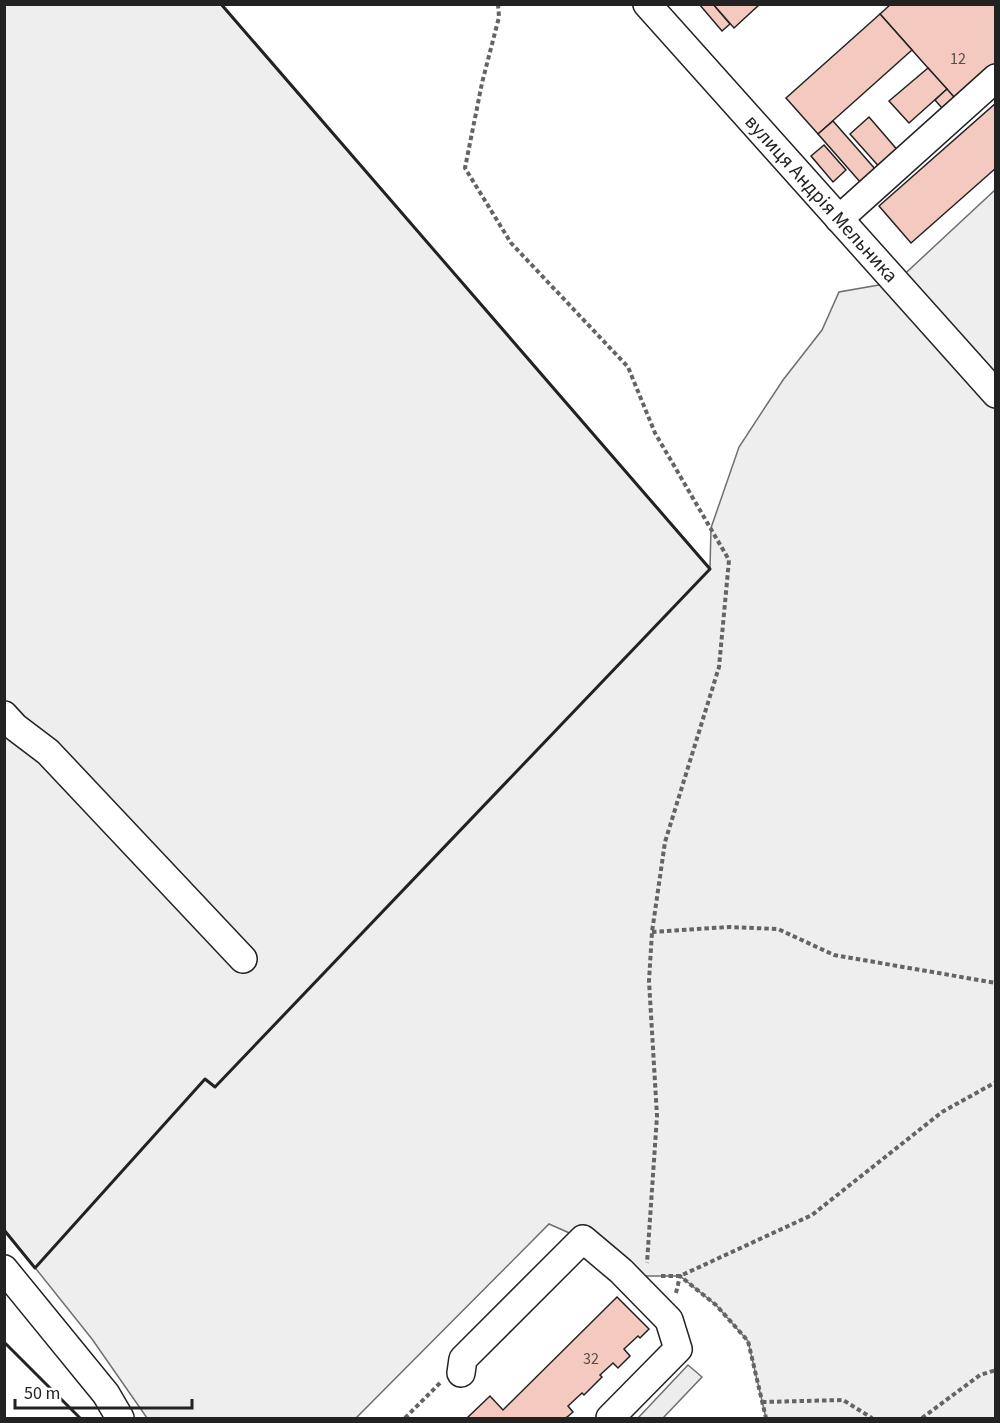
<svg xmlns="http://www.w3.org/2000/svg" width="1000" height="1423" font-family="'Source Sans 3',sans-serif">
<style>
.green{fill:#eee;stroke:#6f6f6f;stroke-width:1.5}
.parking{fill:#ededed;stroke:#6f6f6f;stroke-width:1.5}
.building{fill:#f3c9c0;stroke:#222;stroke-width:1.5}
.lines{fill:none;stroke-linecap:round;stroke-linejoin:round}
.minor-casing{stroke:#222;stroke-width:30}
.path{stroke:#646464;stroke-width:4;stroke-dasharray:4.5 3;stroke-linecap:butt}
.minor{stroke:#fff;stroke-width:27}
.wall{stroke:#222;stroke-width:3}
.labels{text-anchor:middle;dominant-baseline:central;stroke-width:4.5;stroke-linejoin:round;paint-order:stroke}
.number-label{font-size:16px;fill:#564c4a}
.street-label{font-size:20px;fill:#222;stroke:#fff}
</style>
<rect width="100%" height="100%" fill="#fff"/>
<polygon class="green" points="5,5 221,5 710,568 711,528 739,447 783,380 822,330 839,292 896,282 995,190 995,1418 766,1418 748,1341 716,1305 680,1276 646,1276 621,1271 583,1239 549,1224 356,1418 147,1418 92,1339 5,1230"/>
<polygon class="parking" points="688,1365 702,1377 663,1418 638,1418"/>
<g class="building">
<polygon points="699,4 713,4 730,24 722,31"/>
<polygon points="713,4 760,4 734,28"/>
<polygon points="891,4 996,4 996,73 960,104 880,14"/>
<polygon points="880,14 912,50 818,134 786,98"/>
<polygon points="928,68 947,89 909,123 889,101"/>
<polygon points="947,89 960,104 948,115 935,100"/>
<polygon points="996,103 996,168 911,243 879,206"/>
<polygon points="869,117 900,153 882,170 850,134"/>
<polygon points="833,121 876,170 861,183 818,134"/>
<polygon points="824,145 846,170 833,182 811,156"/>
<polygon points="617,1297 649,1329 640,1338 638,1336 624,1349 630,1356 618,1368 613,1363 600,1375 602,1377 584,1395 582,1393 568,1406 573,1412 566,1418 467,1418 490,1396 503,1410"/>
</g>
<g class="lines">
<g class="minor-casing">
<g id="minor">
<polyline points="647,4 996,394"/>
<polyline points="839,219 996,78"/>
<polyline points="4,715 15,727 48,752 243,959"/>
<polyline points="4,1269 106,1394 120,1418"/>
<polyline points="461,1373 463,1359 583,1239 621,1271 669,1320 678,1349 610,1418"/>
</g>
</g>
<g class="path">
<polyline points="498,4 499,17 482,83 465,168 511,243 628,367 655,433 729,560 719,667 665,842 652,932 649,981 657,1116 647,1263"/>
<polyline points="652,932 729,927 778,929 834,955 996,983"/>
<polyline points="661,1276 680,1276 812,1215 942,1112 996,1082"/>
<polyline points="676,1293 680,1276 716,1305 748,1341 766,1418"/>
<polyline points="762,1402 843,1400 872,1418"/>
<polyline points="405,1418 440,1383"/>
<polyline points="566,1418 567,1418"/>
<polyline points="922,1418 980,1375 996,1370"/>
</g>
<use href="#minor" class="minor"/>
<g class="wall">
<polyline points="4,1230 35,1268 205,1079 215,1087 710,569 221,4"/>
<polyline points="4,1342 80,1418"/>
</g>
</g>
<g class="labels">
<g class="number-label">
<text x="958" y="59">12</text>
<text x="591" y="1359">32</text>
</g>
<g class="street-label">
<text transform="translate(821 199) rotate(48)">вулиця Андрія Мельника</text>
</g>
</g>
<rect width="1000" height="1423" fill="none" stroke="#222222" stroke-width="12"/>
<path d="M15 1399v9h177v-9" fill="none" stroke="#222222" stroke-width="3"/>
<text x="24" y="1399" font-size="18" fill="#222222" stroke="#ffffff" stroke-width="4.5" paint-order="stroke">50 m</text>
</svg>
